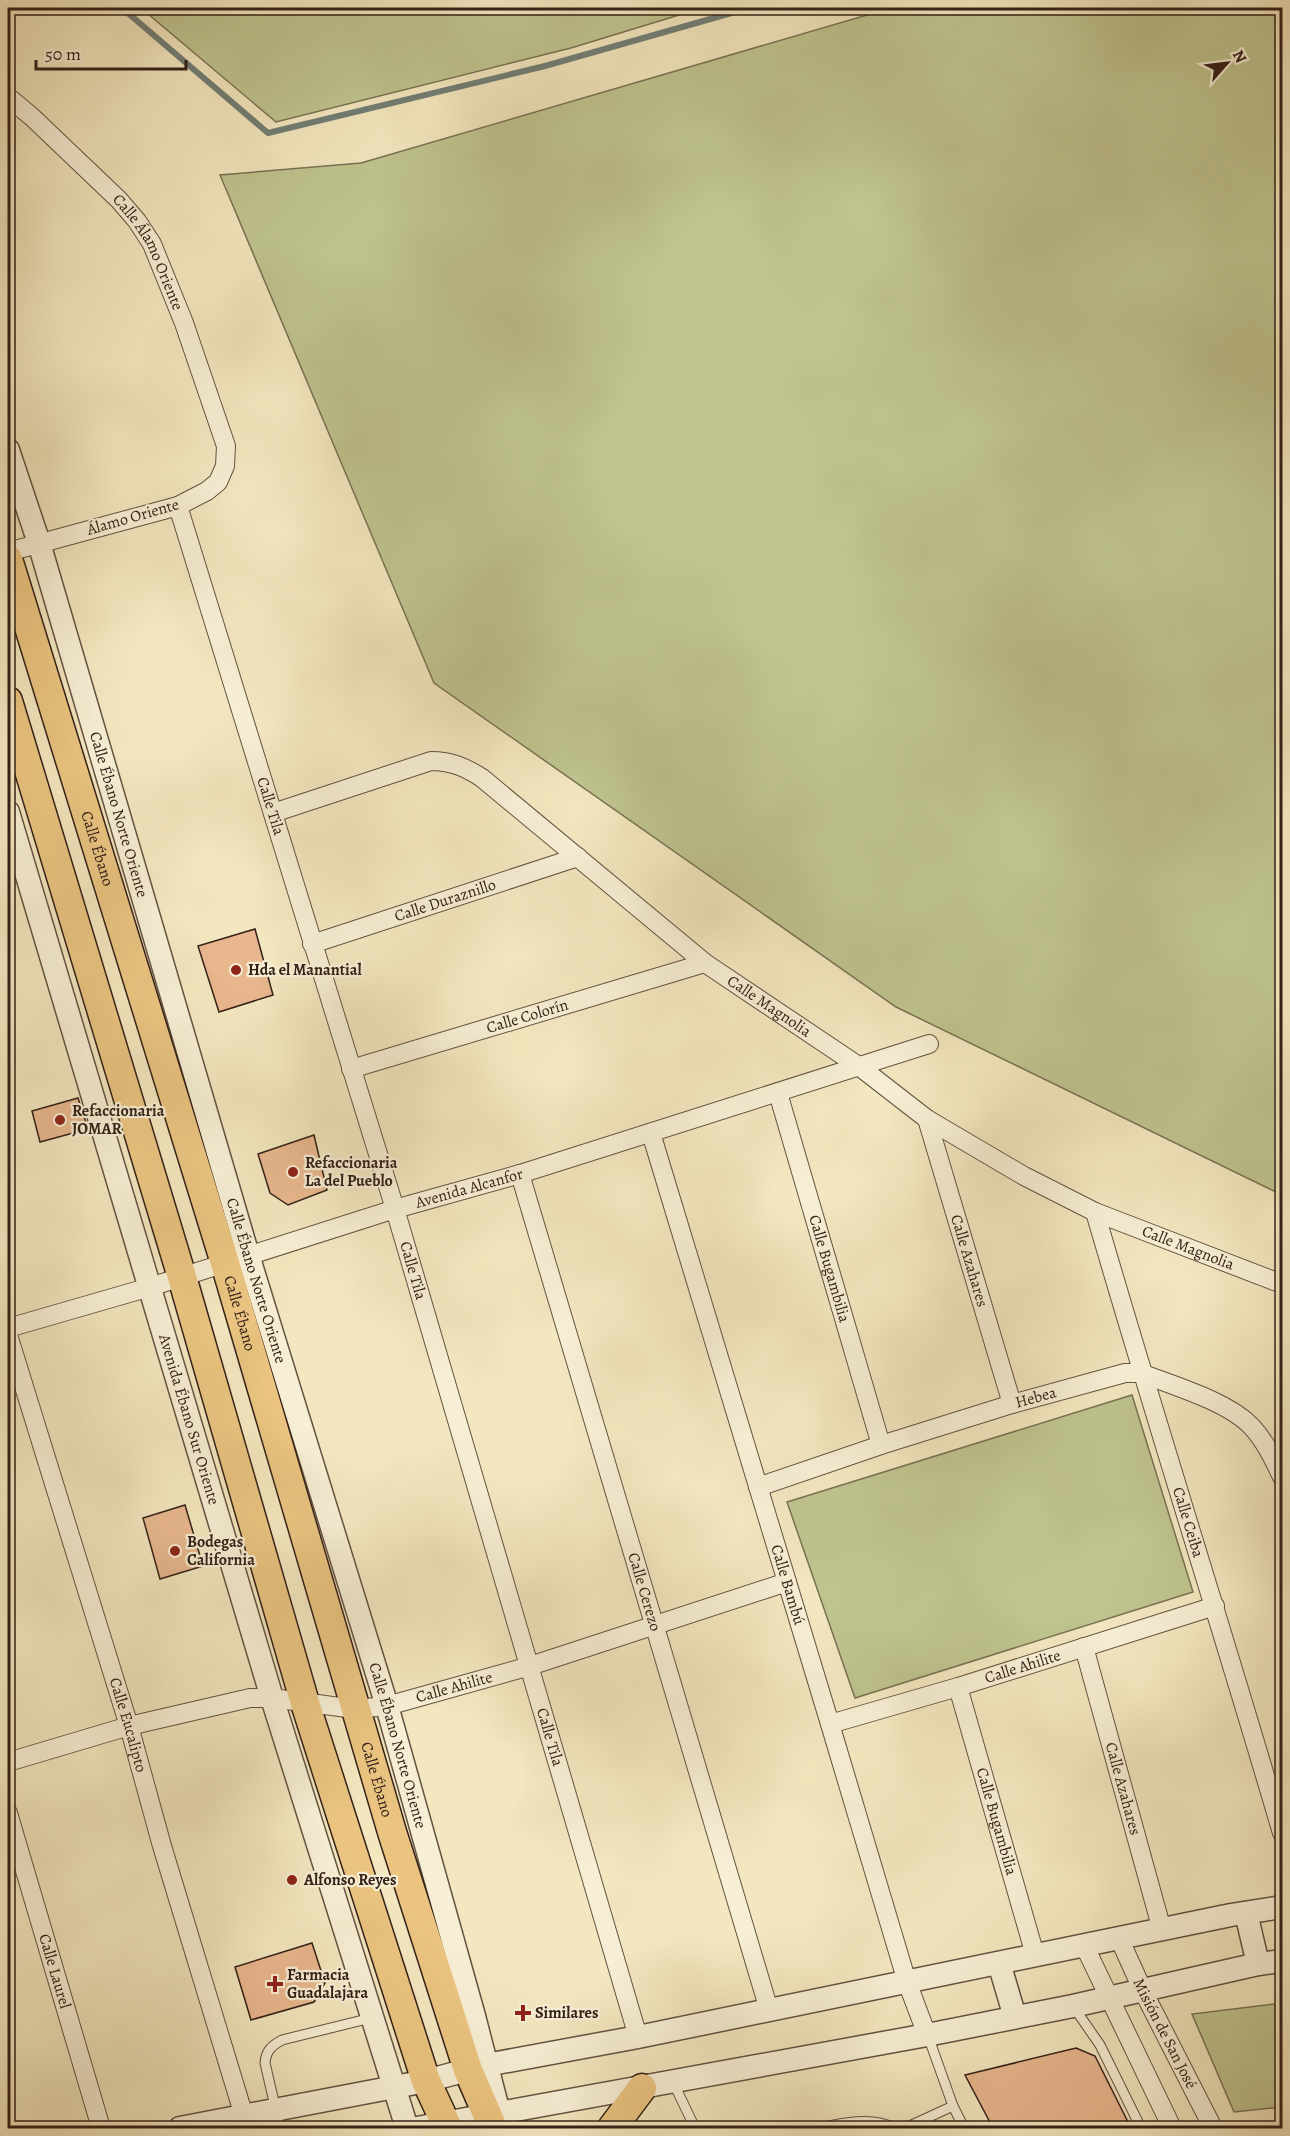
<svg xmlns="http://www.w3.org/2000/svg" width="1290" height="2136" font-family="Alegreya,serif">
<style>
.green{fill:#bfc48f;stroke:#797254;stroke-width:1.5}
.lines{fill:none;stroke-linecap:round;stroke-linejoin:round}
.stream{stroke:#717f76;stroke-width:6}
.building{fill:#e8b78e;stroke:#332018;stroke-width:1.5}
.service-casing{stroke:#635242;stroke-width:11}
.minor-casing{stroke:#635242;stroke-width:20}
.tertiary-casing{stroke:#635242;stroke-width:25}
.primary-casing{stroke:#332018;stroke-width:31}
.service{stroke:#f7efd5;stroke-width:9}
.minor{stroke:#f7efd5;stroke-width:18}
.tertiary{stroke:#f7efd5;stroke-width:22}
.primary{stroke:#eac480;stroke-width:28}
.poi-dot{fill:#8f2418;stroke:#f7efd5;stroke-width:2}
.labels{text-anchor:middle;dominant-baseline:central;stroke-width:4.5;stroke-linejoin:round;paint-order:stroke}
.street-label{font-size:16px;fill:#332018;stroke:#f7efd5}
.poi-label{font-size:16px;font-weight:bold;fill:#332018;stroke:#f7efd5;text-anchor:start}
</style>
<rect width="100%" height="100%" fill="#f3e7bf"/>
<filter id="stains"><feTurbulence type="fractalNoise" baseFrequency=".00333" numOctaves="4"/><feColorMatrix values="0 0 0 0 .2 0 0 0 0 .09 0 0 0 0 .02 0 0 0 .5 -.17"/></filter>
<radialGradient id="worn" r=".72"><stop offset=".6" stop-color="#630" stop-opacity="0"/><stop offset="1" stop-color="#630" stop-opacity=".3"/></radialGradient>
<g class="green">
<polygon points="141,8 702,8 571,48 276,122"/>
<polygon points="891,8 1282,8 1282,1195 896,1007 434,683 220,175 361,163"/>
<polygon points="1132,1395 1193,1592 855,1698 787,1502"/>
<polygon points="1282,2003 1282,2107 1234,2112 1192,2014"/>
</g>
<g class="lines">
<polyline class="stream" points="122,8 268,133 545,66 749,8"/>
</g>
<g class="building">
<polygon points="255,929 273,995 219,1012 198,946"/>
<polygon points="78,1098 88,1129 40,1142 32,1111"/>
<polygon points="314,1135 327,1190 288,1205 270,1193 258,1154"/>
<polygon points="185,1505 203,1566 160,1579 143,1518"/>
<polygon points="312,1943 325,1983 314,2002 251,2020 235,1967"/>
<polygon points="1076,2048 1095,2056 1131,2128 993,2128 965,2075"/>
</g>
<g class="lines">
<g class="service-casing">
<g id="service">
<polyline points="1073,2006 1100,2045 1141,2128"/>
<polyline points="928,2036 953,2106 964,2128"/>
<polyline points="673,2082 695,2128"/>
<path d="M280,2128L265,2063C266,2051 271,2046 282,2040L371,2018"/>
<path d="M818,2128C841,2123 873,2116 894,2128"/>
<polyline points="905,2128 953,2106"/>
</g>
</g>
<g class="minor-casing">
<g id="minor">
<path id="s1" d="M8,97L32,117L119,200L137,221L152,244L184,323L226,446L225,466L218,482L207,491L178,506L8,552"/>
<path id="s2" d="M178,506L395,1209L638,2037"/>
<path id="s3" d="M273,813L431,761C451,761 465,767 482,778L705,963L860,1067L927,1119L1024,1176L1095,1212L1282,1284"/>
<path id="s4" d="M312,944L578,857"/>
<path id="s5" d="M351,1069L705,963"/>
<path id="s6" d="M778,1093L881,1445"/>
<path id="s7" d="M927,1119L1012,1404"/>
<path id="s8" d="M651,1133L830,1724L907,1982L927,2035"/>
<path id="s9" d="M520,1174L769,2010"/>
<path id="s10" d="M1095,1212C1155,1419 1221,1625 1282,1833"/>
<path id="s11" d="M8,1328L150,1287L395,1209L520,1174L929,1044"/>
<path id="s12" d="M8,1335L129,1726L162,1846L244,2116"/>
<path id="s13" d="M758,1487L881,1445L1012,1404L1125,1373H1141C1174,1386 1226,1401 1250,1425C1264,1439 1274,1460 1282,1477"/>
<path id="s14" d="M1084,1647L1162,1930"/>
<path id="s15" d="M958,1687L1035,1955"/>
<path id="s16" d="M830,1724L958,1687L1215,1606"/>
<path id="s17" d="M8,1762L129,1726L250,1698H272L355,1709L387,1706L530,1666L787,1582"/>
<path id="s18" d="M8,1813L101,2128"/>
<path id="s19" d="M1119,1938L1143,1991L1213,2128"/>
<polyline points="1084,1945 1172,2128"/>
</g>
</g>
<g class="tertiary-casing">
<g id="tertiary">
<path id="s20" d="M8,450L39,543L248,1255L387,1706L474,2016L499,2113"/>
<path id="s21" d="M8,812L272,1698L407,2128"/>
<polyline points="1246,1913 1258,1964"/>
<polyline points="999,1963 1015,2017"/>
<polyline points="180,2128 426,2081 486,2065 638,2037 1231,1915 1282,1907"/>
<polyline points="417,2128 927,2035 1073,2006 1258,1964 1282,1961"/>
</g>
</g>
<g class="primary-casing">
<g id="primary">
<path id="s22" d="M8,559L225,1263L392,1832L468,2070L493,2128"/>
<polyline points="8,701 182,1277 305,1703 426,2081 448,2128"/>
<polyline points="612,2128 642,2088"/>
</g>
</g>
<use href="#service" class="service"/>
<use href="#minor" class="minor"/>
<use href="#tertiary" class="tertiary"/>
<use href="#primary" class="primary"/>
</g>
<g class="poi-dot">
<circle cx="236" cy="970" r="6"/>
<circle cx="60" cy="1120" r="6"/>
<circle cx="293" cy="1172" r="6"/>
<circle cx="175" cy="1551" r="6"/>
<circle cx="292" cy="1880" r="6"/>
<path d="M272 1975h6v6h6v6h-6v6h-6v-6h-6v-6h6z"/>
<path d="M520 2004h6v6h6v6h-6v6h-6v-6h-6v-6h6z"/>
</g>
<g class="labels">
<g class="street-label">
<text stroke="none"><textPath href="#s1" startOffset="212">Calle Álamo Oriente</textPath></text>
<text transform="translate(133 517) rotate(-16)">Álamo Oriente</text>
<text stroke="none"><textPath href="#s2" startOffset="314">Calle Tila</textPath></text>
<text stroke="none"><textPath href="#s20" startOffset="381">Calle Ébano Norte Oriente</textPath></text>
<text stroke="none"><textPath href="#s22" startOffset="303">Calle Ébano</textPath></text>
<text stroke="none"><textPath href="#s4" startOffset="140">Calle Duraznillo</textPath></text>
<text stroke="none"><textPath href="#s3" startOffset="588">Calle Magnolia</textPath></text>
<text stroke="none"><textPath href="#s5" startOffset="184">Calle Colorín</textPath></text>
<text stroke="none"><textPath href="#s11" startOffset="482">Avenida Alcanfor</textPath></text>
<text stroke="none"><textPath href="#s3" startOffset="1074">Calle Magnolia</textPath></text>
<text stroke="none"><textPath href="#s7" startOffset="148">Calle Azahares</textPath></text>
<text stroke="none"><textPath href="#s6" startOffset="183">Calle Bugambilia</textPath></text>
<text stroke="none"><textPath href="#s2" startOffset="800">Calle Tila</textPath></text>
<text stroke="none"><textPath href="#s20" startOffset="867">Calle Ébano Norte Oriente</textPath></text>
<text stroke="none"><textPath href="#s22" startOffset="789">Calle Ébano</textPath></text>
<text stroke="none"><textPath href="#s13" startOffset="292">Hebea</textPath></text>
<text stroke="none"><textPath href="#s21" startOffset="634">Avenida Ébano Sur Oriente</textPath></text>
<text stroke="none"><textPath href="#s10" startOffset="324">Calle Ceiba</textPath></text>
<text stroke="none"><textPath href="#s8" startOffset="472">Calle Bambú</textPath></text>
<text stroke="none"><textPath href="#s9" startOffset="436">Calle Cerezo</textPath></text>
<text stroke="none"><textPath href="#s16" startOffset="201">Calle Ahilite</textPath></text>
<text stroke="none"><textPath href="#s17" startOffset="458">Calle Ahilite</textPath></text>
<text stroke="none"><textPath href="#s12" startOffset="408">Calle Eucalipto</textPath></text>
<text stroke="none"><textPath href="#s2" startOffset="1286">Calle Tila</textPath></text>
<text stroke="none"><textPath href="#s20" startOffset="1353">Calle Ébano Norte Oriente</textPath></text>
<text stroke="none"><textPath href="#s22" startOffset="1275">Calle Ébano</textPath></text>
<text stroke="none"><textPath href="#s14" startOffset="147">Calle Azahares</textPath></text>
<text stroke="none"><textPath href="#s15" startOffset="140">Calle Bugambilia</textPath></text>
<text stroke="none"><textPath href="#s18" startOffset="165">Calle Laurel</textPath></text>
<text stroke="none"><textPath href="#s19" startOffset="106">Misión de San José</textPath></text>
</g>
<g class="poi-label">
<text x="248" y="970">Hda el Manantial</text>
<text x="72" y="1111">Refaccionaria<tspan x="72" dy="18">JOMAR</tspan></text>
<text x="305" y="1163">Refaccionaria<tspan x="305" dy="18">La del Pueblo</tspan></text>
<text x="187" y="1542">Bodegas<tspan x="187" dy="18">California</tspan></text>
<text x="304" y="1880">Alfonso Reyes</text>
<text x="287" y="1975">Farmacia<tspan x="287" dy="18">Guadalajara</tspan></text>
<text x="535" y="2013">Similares</text>
</g>
</g>
<rect width="1290" height="2136" fill="none" stroke="#f3e7bf" stroke-width="30"/>
<rect x="9" y="9" width="1272" height="2118" fill="none" stroke="#332018" stroke-width="3"/>
<rect x="15" y="15" width="1260" height="2106" fill="none" stroke="#332018" stroke-width="1.5"/>
<g transform="translate(1227 63) rotate(62)" stroke="#f7efd5" stroke-width="4.5" paint-order="stroke">
<path d="M0-4.5L10 22L0 15L-10 22Z" fill="#332018"/>
<text y="-9" font-size="16" font-weight="bold" text-anchor="middle" fill="#332018">N</text>
</g>
<path d="M36 60v9h150v-9" fill="none" stroke="#332018" stroke-width="3"/>
<text x="45" y="60" font-size="18" fill="#332018" stroke="#f7efd5" stroke-width="4.5" paint-order="stroke">50 m</text>
<rect width="100%" height="100%" filter="url(#stains)"/>
<rect width="100%" height="100%" fill="url(#worn)"/>
</svg>
